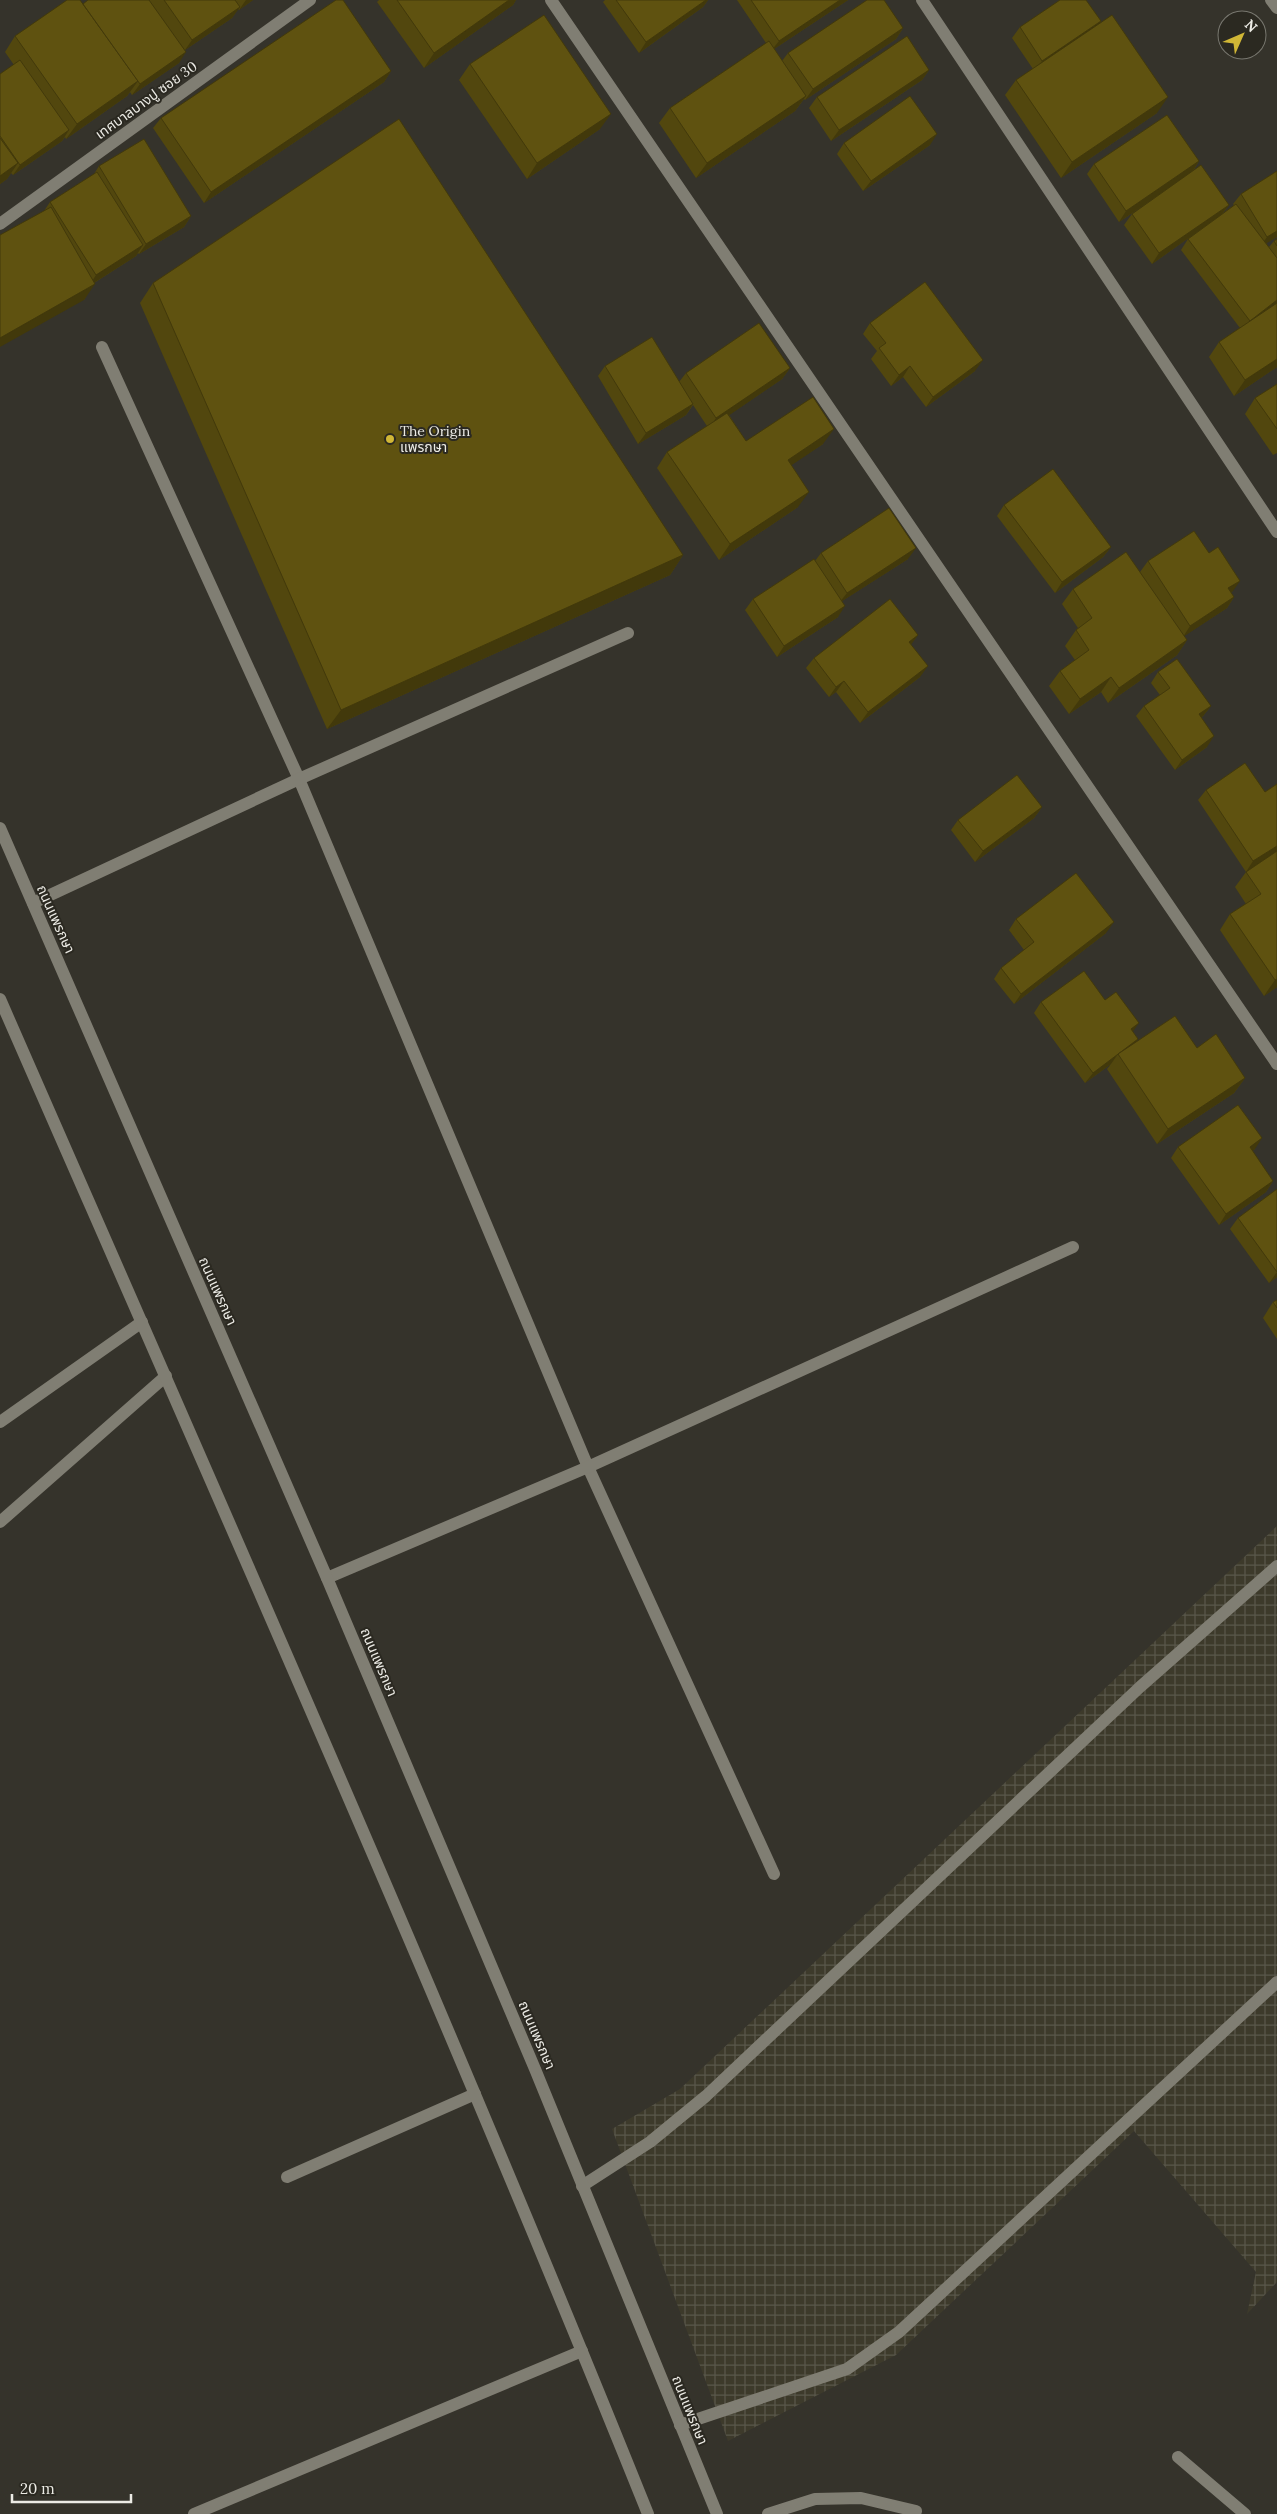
<svg xmlns="http://www.w3.org/2000/svg" width="1277" height="2514" font-family="Lora,'Noto Sans Thai',serif">
<style>
.industrial{fill:url(#industrial-grid)}
.lines{fill:none;stroke-linecap:round;stroke-linejoin:round}
.service{stroke:#807e73;stroke-width:12}
.minor{stroke:#807e73;stroke-width:12}
.secondary{stroke:#807e73;stroke-width:12}
.wall{fill:#52470e}
.shaded-wall{fill:#42390b}
.building{fill:#5f5210;stroke:#42390b}
.poi-dot{fill:#d1b736;stroke:#2b2921;stroke-width:2}
.labels{text-anchor:middle;dominant-baseline:central;stroke-width:4;stroke-linejoin:round;paint-order:stroke}
.street-label{font-size:14px;fill:#ecebe5;stroke:#2b2921}
.poi-label{font-size:14px;fill:#ecebe5;stroke:#2b2921;text-anchor:start}
</style>
<defs>
<pattern id="industrial-grid" width="8" height="8" patternUnits="userSpaceOnUse" patternTransform="scale(1.25)"><rect width="8" height="8" fill="#3d3a2b"/><path d="M0 4h8M4 0v8" fill="none" stroke="#59574a"/></pattern>
</defs>
<rect width="100%" height="100%" fill="#35332b"/>
<polygon class="industrial" points="1277,1526 1277,2282 1247,2314 1256,2272 1134,2131 896,2355 728,2441 612,2129 680,2089"/>
<g class="lines">
<g class="service">
<polyline points="0,1422 142,1322"/>
<polyline points="0,1522 166,1376"/>
<polyline points="287,2177 475,2094"/>
<polyline points="582,2186 650,2142 706,2096 1140,1687 1277,1566"/>
<polyline points="680,2425 847,2369 899,2332 1277,1982"/>
<polyline points="194,2514 582,2351"/>
<polyline points="768,2514 815,2499 861,2498 916,2511"/>
</g>
<g class="minor">
<polyline points="551,0 1277,1064"/>
<polyline points="922,0 1277,532"/>
<polyline points="1271,0 1277,8"/>
<polyline points="0,224 310,0"/>
<polyline points="102,347 299,779 588,1467 774,1874"/>
<polyline points="33,903 299,779 628,633"/>
<polyline points="327,1578 588,1467 1073,1247"/>
<polyline points="1178,2457 1245,2514"/>
</g>
<g class="secondary">
<polyline points="0,828 327,1578 535,2069 717,2514"/>
<path d="M0,999C220,1502 443,2004 648,2514"/>
</g>
</g>
<g class="wall">
<polygon points="149,0 253,0 239,10 238,9 232,18 185,50 179,63 132,95 130,92 127,96 66,139 65,137 62,141 13,175 11,173 7,179 0,184 0,74 14,65 5,52 15,36 83,4"/>
<polygon points="379,0 516,0 513,5 424,68 377,2"/>
<polygon points="605,0 708,0 703,7 639,53 603,2"/>
<polygon points="737,0 848,0 774,49 782,61 788,53 903,28 896,39 805,100 804,99 795,111 696,178 659,123 670,108 766,43"/>
<polygon points="1101,21 1099,24 1157,113 1061,178 1005,95 1016,80 1033,69 1012,38 1020,27"/>
<polygon points="470,64 600,129 527,179 459,80"/>
<polygon points="929,70 922,80 831,141 809,108 817,97"/>
<polygon points="391,71 384,82 204,203 153,128 161,118"/>
<polygon points="844,143 930,145 863,191 837,154"/>
<polygon points="1199,161 1193,171 1229,205 1222,214 1234,205 1233,204 1241,194 1277,171 1277,237 1266,243 1269,247 1274,241 1277,239 1277,367 1234,396 1209,357 1219,342 1240,328 1181,250 1188,239 1211,222 1152,264 1124,225 1132,214 1169,188 1119,222 1087,174 1094,164"/>
<polygon points="99,166 191,216 184,227 139,254 138,253 136,256 94,283 84,300 44,211 50,202 94,174"/>
<polygon points="153,283 683,555 670,575 327,729 140,303"/>
<polygon points="870,323 975,371 926,407 903,377 891,386 871,359 877,351 863,334"/>
<polygon points="605,366 679,382 686,373 790,368 782,379 729,415 746,441 823,444 791,465 798,507 719,560 657,468 667,452 707,426 693,405 686,415 638,444 598,376"/>
<polygon points="1277,384 1277,453 1273,455 1245,414 1255,398"/>
<polygon points="1004,505 1111,547 1103,557 1055,593 997,516"/>
<polygon points="821,553 908,559 842,601 838,617 777,657 745,610 753,599 815,561"/>
<polygon points="1148,561 1233,591 1231,592 1234,597 1227,608 1184,636 1187,640 1177,655 1108,703 1101,692 1069,714 1049,686 1060,671 1075,660 1065,646 1076,630 1078,628 1062,604 1073,589 1140,572"/>
<polygon points="918,635 911,644 920,677 860,723 836,692 829,697 806,668 814,658"/>
<polygon points="1158,672 1211,706 1203,716 1201,718 1207,747 1175,770 1136,716 1144,706 1160,695 1151,683"/>
<polygon points="1277,784 1277,987 1264,996 1220,930 1230,914 1246,904 1235,887 1246,872 1198,800 1206,790 1265,792"/>
<polygon points="1042,807 1034,818 975,862 951,830 958,820"/>
<polygon points="1016,919 1106,933 1014,1004 994,979 1001,968 1024,950 1009,930"/>
<polygon points="1105,1000 1133,1032 1138,1039 1136,1042 1197,1048 1245,1078 1234,1093 1157,1144 1107,1069 1111,1064 1085,1083 1034,1013 1041,1002"/>
<polygon points="1178,1147 1255,1149 1252,1151 1273,1181 1266,1192 1219,1225 1171,1158"/>
<polygon points="1277,1189 1277,1277 1269,1283 1230,1229 1238,1218"/>
<polygon points="1277,1300 1277,1339 1263,1318 1273,1302"/>
</g>
<g class="shaded-wall">
<polygon points="246,0 253,0 239,10"/>
<polygon points="509,0 516,0 513,5 424,68 434,53"/>
<polygon points="706,0 708,0 703,7 639,53 646,42"/>
<polygon points="840,0 848,0 771,51 779,41"/>
<polygon points="240,7 232,18 185,50 192,40"/>
<polygon points="1101,21 1093,32 1035,71 1042,61"/>
<polygon points="903,28 896,39 805,100 813,89"/>
<polygon points="186,52 179,63 132,95 140,84"/>
<polygon points="929,70 922,80 831,141 839,130"/>
<polygon points="391,71 384,82 204,203 211,192"/>
<polygon points="138,81 127,96 66,139 77,124"/>
<polygon points="806,96 795,111 696,178 707,163"/>
<polygon points="1168,97 1157,113 1061,178 1072,162"/>
<polygon points="611,114 600,129 527,179 537,163"/>
<polygon points="69,130 62,141 13,175 20,165"/>
<polygon points="937,134 930,145 863,191 871,181"/>
<polygon points="1199,161 1192,172 1119,222 1126,211"/>
<polygon points="18,163 7,179 0,184 0,176"/>
<polygon points="1229,205 1221,215 1152,264 1159,253"/>
<polygon points="191,216 184,227 139,254 146,244"/>
<polygon points="1277,231 1277,237 1260,247 1267,237"/>
<polygon points="143,245 136,256 89,286 96,275"/>
<polygon points="95,284 84,300 0,347 0,338"/>
<polygon points="1277,300 1277,305 1250,321"/>
<polygon points="1277,359 1277,367 1234,396 1245,380"/>
<polygon points="983,360 975,371 926,407 933,397"/>
<polygon points="910,366 903,377 891,386 899,375"/>
<polygon points="790,368 782,379 709,429 716,418"/>
<polygon points="693,404 686,415 638,444 646,433"/>
<polygon points="834,429 823,444 777,475 788,460"/>
<polygon points="809,492 798,507 719,560 730,544"/>
<polygon points="1111,547 1103,557 1055,593 1062,582"/>
<polygon points="916,548 908,559 839,603 847,593"/>
<polygon points="683,555 670,575 327,729 341,710"/>
<polygon points="1240,581 1233,591 1221,599 1228,588"/>
<polygon points="1234,597 1227,608 1183,637 1190,626"/>
<polygon points="845,606 838,617 777,657 784,646"/>
<polygon points="918,635 910,646 909,642"/>
<polygon points="1187,640 1177,655 1108,703 1119,688"/>
<polygon points="928,666 920,677 860,723 868,712"/>
<polygon points="1111,677 1101,692 1069,714 1080,699"/>
<polygon points="844,681 836,692 829,697 836,687"/>
<polygon points="1211,706 1203,716 1191,725 1199,714"/>
<polygon points="1214,736 1207,747 1175,770 1182,760"/>
<polygon points="1042,807 1034,818 975,862 983,851"/>
<polygon points="1277,846 1277,851 1246,872 1253,861"/>
<polygon points="1114,922 1106,933 1014,1004 1021,994"/>
<polygon points="1277,979 1277,987 1264,996 1275,980"/>
<polygon points="1139,1023 1131,1034 1131,1029"/>
<polygon points="1138,1039 1131,1050 1118,1054 1111,1064 1085,1083 1093,1073"/>
<polygon points="1245,1078 1234,1093 1157,1144 1168,1129"/>
<polygon points="1262,1138 1255,1149 1242,1158 1250,1147"/>
<polygon points="1273,1181 1266,1192 1219,1225 1226,1214"/>
<polygon points="1277,1272 1277,1277 1269,1283"/>
</g>
<g class="building">
<polygon points="67,0 80,0 138,81 77,124 15,36"/>
<polygon points="88,0 149,0 186,52 140,84 83,4"/>
<polygon points="164,0 235,0 240,7 192,40"/>
<polygon points="336,0 343,0 391,71 211,192 161,118"/>
<polygon points="397,0 509,0 434,53"/>
<polygon points="616,0 706,0 646,42"/>
<polygon points="751,0 840,0 779,41"/>
<polygon points="867,0 884,0 903,28 813,89 788,53"/>
<polygon points="1060,0 1086,0 1101,21 1042,61 1020,27"/>
<polygon points="544,15 611,114 537,163 470,64"/>
<polygon points="1112,15 1168,97 1072,162 1016,80"/>
<polygon points="907,36 929,70 839,130 817,97"/>
<polygon points="769,41 806,96 707,163 670,108"/>
<polygon points="20,60 69,130 20,165 0,136 0,74"/>
<polygon points="910,96 937,134 871,181 844,143"/>
<polygon points="1167,115 1199,161 1126,211 1094,164"/>
<polygon points="399,119 683,555 341,710 153,283"/>
<polygon points="0,138 18,163 0,176"/>
<polygon points="144,139 191,216 146,244 99,166"/>
<polygon points="1201,165 1229,205 1159,253 1132,214"/>
<polygon points="1277,171 1277,231 1267,237 1241,194"/>
<polygon points="97,172 143,245 96,275 50,202"/>
<polygon points="1236,204 1277,258 1277,300 1250,321 1188,239"/>
<polygon points="51,207 95,284 0,338 0,235"/>
<polygon points="1277,239 1277,246 1274,241"/>
<polygon points="925,282 983,360 933,397 910,366 899,375 879,348 886,343 870,323"/>
<polygon points="1277,303 1277,359 1245,380 1219,342"/>
<polygon points="759,323 790,368 716,418 686,373"/>
<polygon points="652,337 693,404 646,433 605,366"/>
<polygon points="1277,384 1277,429 1255,398"/>
<polygon points="813,397 834,429 788,460 809,492 730,544 667,452 727,413 746,441"/>
<polygon points="1053,469 1111,547 1062,582 1004,505"/>
<polygon points="889,508 916,548 847,593 821,553"/>
<polygon points="1194,531 1209,553 1218,547 1240,581 1228,588 1234,597 1190,626 1148,561"/>
<polygon points="1126,552 1187,640 1119,688 1111,677 1080,699 1060,671 1089,650 1076,630 1092,618 1073,589"/>
<polygon points="814,559 845,606 784,646 753,599"/>
<polygon points="890,599 918,635 909,642 928,666 868,712 844,681 836,687 814,658"/>
<polygon points="1177,659 1211,706 1199,714 1214,736 1182,760 1144,706 1170,688 1158,672"/>
<polygon points="1245,763 1265,792 1277,784 1277,846 1253,861 1206,790"/>
<polygon points="1017,775 1042,807 983,851 958,820"/>
<polygon points="1277,851 1277,979 1275,980 1230,914 1261,894 1246,872"/>
<polygon points="1076,873 1114,922 1021,994 1001,968 1034,942 1016,919"/>
<polygon points="1084,971 1105,1000 1116,992 1139,1023 1131,1029 1138,1039 1093,1073 1041,1002"/>
<polygon points="1175,1016 1197,1048 1216,1034 1245,1078 1168,1129 1118,1054"/>
<polygon points="1238,1105 1262,1138 1250,1147 1273,1181 1226,1214 1178,1147"/>
<polygon points="1277,1189 1277,1272 1238,1218"/>
<polygon points="1277,1300 1277,1308 1273,1302"/>
</g>
<circle class="poi-dot" cx="390" cy="439" r="5"/>
<g class="labels">
<g class="street-label">
<text transform="translate(146 100) rotate(-36)">เทศบาลบางปู ซอย 30</text>
<text transform="translate(56 919) rotate(66)">ถนนแพรกษา</text>
<text transform="translate(218 1291) rotate(66)">ถนนแพรกษา</text>
<text transform="translate(379 1662) rotate(67)">ถนนแพรกษา</text>
<text transform="translate(537 2035) rotate(67)">ถนนแพรกษา</text>
<text transform="translate(690 2410) rotate(68)">ถนนแพรกษา</text>
</g>
<g class="poi-label">
<text x="400" y="431">The Origin<tspan x="400" dy="16">แพรกษา</tspan></text>
</g>
</g>
<g transform="translate(1242 35) rotate(45)"><circle r="24" fill="#2b2921" stroke="#78776f"/>
<path d="M0-4L9 19L0 12L-9 19Z" fill="#d1b736"/>
<text y="-8" font-size="14" font-weight="bold" text-anchor="middle" fill="#ecebe5">N</text>
</g>
<path d="M12 2494v8h119v-8" fill="none" stroke="#ecebe5" stroke-width="2.5"/>
<text x="20" y="2494" font-size="15" fill="#ecebe5" stroke="#2b2921" stroke-width="4" paint-order="stroke">20 m</text>
</svg>
